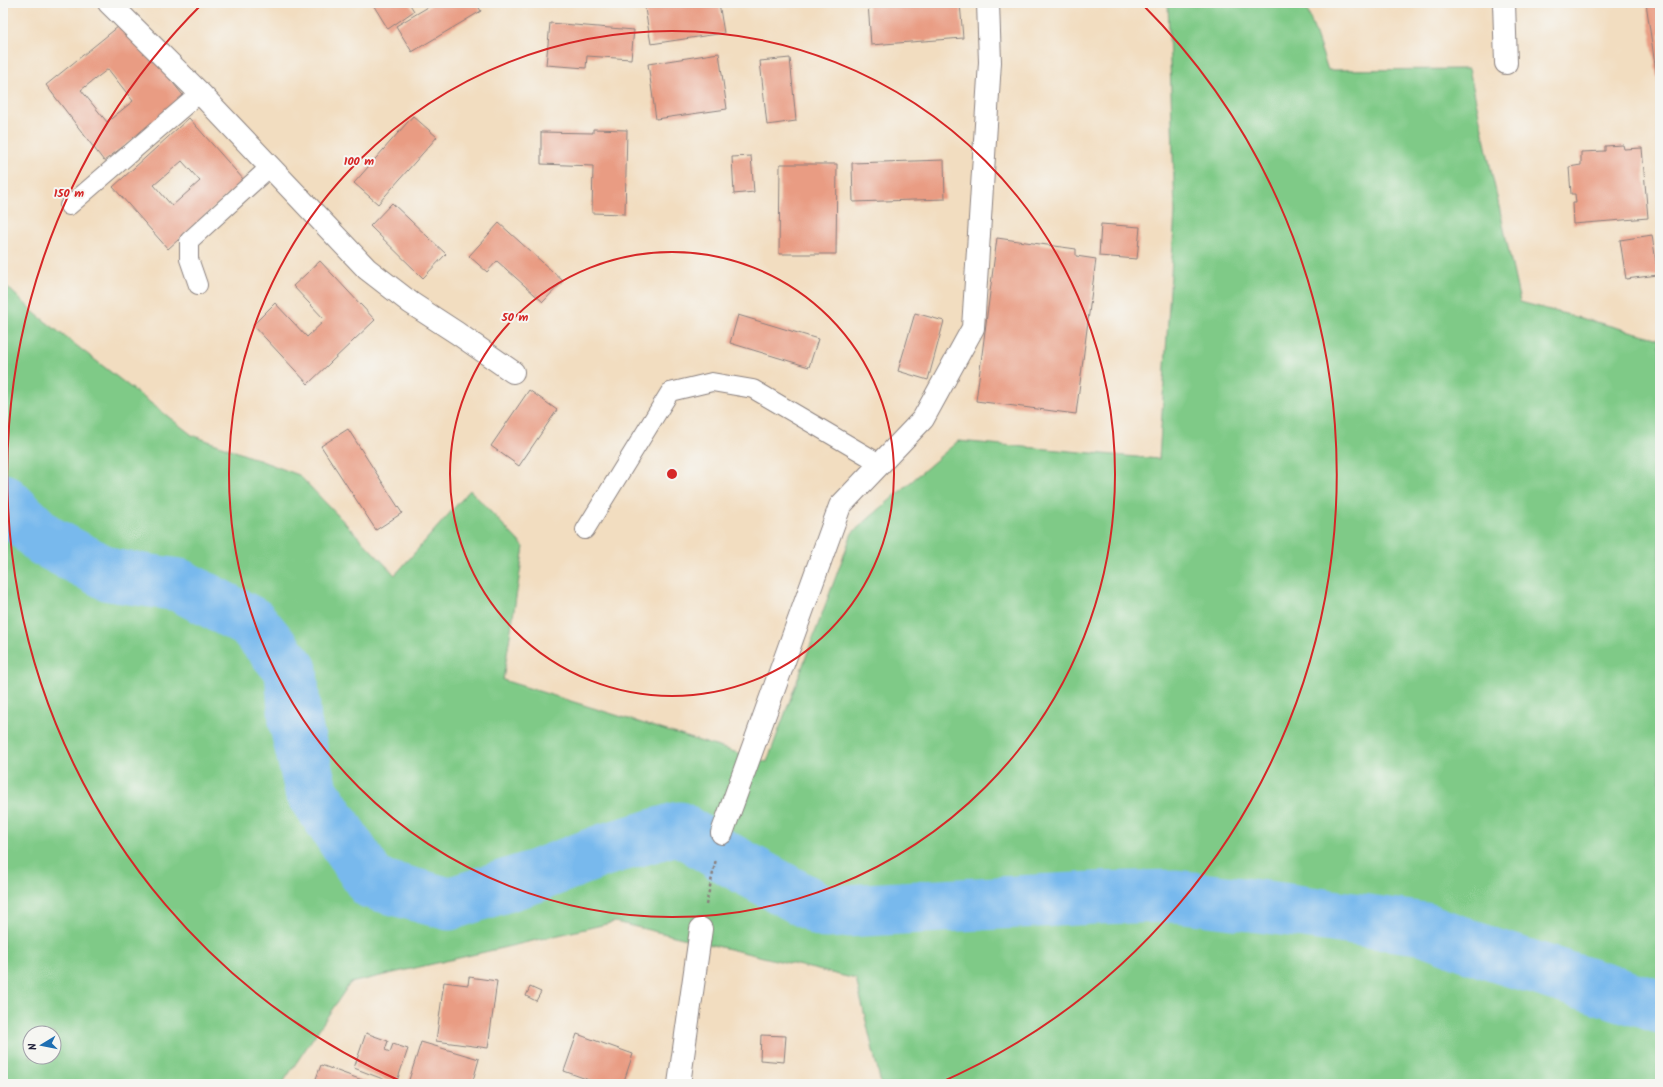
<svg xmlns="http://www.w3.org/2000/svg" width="1663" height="1087" font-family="Kalam,sans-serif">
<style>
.green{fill:#7fca87;stroke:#507661;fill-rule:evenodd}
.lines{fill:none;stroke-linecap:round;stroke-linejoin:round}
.river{stroke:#78b9ed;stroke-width:53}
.building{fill:#e99c83;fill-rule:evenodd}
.service-casing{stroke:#8a807e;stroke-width:20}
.minor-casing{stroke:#8a807e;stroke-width:24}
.path{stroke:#8a807e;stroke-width:2.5;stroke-dasharray:3 3;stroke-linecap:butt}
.service{stroke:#fff;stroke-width:18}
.minor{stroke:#fff;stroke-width:22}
.ring{fill:none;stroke:#d62828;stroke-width:2}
.centre{fill:#d62828;stroke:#f6f6f2;stroke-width:2}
.ring-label{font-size:12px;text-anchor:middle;font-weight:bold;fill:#d62828;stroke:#f6f6f2;stroke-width:4;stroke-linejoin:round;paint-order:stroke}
</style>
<rect width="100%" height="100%" fill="#f6f6f2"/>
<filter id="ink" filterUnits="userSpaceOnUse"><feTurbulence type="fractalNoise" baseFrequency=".025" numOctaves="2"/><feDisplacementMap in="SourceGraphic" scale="8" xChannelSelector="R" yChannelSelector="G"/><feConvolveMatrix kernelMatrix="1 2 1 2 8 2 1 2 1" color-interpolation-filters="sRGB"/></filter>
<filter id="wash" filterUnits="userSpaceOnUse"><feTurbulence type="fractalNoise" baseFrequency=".012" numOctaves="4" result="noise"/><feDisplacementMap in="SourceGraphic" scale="16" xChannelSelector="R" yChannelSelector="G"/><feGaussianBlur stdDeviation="0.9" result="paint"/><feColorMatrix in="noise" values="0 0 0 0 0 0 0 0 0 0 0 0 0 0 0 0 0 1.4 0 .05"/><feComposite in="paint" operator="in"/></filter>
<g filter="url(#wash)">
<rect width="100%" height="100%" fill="#f2ddc0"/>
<path class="green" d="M1168,3H1305L1328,70L1469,69L1520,302L1660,339V1084H881L856,979L615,922L350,983L282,1084H3V283L37,315L192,435L299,475L395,575L470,490L524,547L503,680L767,762L852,533L958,441L1159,459L1175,212ZM30,1033H54V1057H30Z"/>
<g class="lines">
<polyline class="river" points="3,500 44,540 110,575 179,585 252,623 291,670 295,722 311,790 372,883 449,904 536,876 604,850 679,828 723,856 825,912 1094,898 1176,896 1275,908 1425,929 1491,954 1660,1007"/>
</g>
<g id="blocks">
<g class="building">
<polygon points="372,3 409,3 414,11 388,29"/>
<polygon points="435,3 476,3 481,11 412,52 396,26"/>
<polygon points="644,3 719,3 724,33 651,44"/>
<polygon points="868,3 912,3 912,5 931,3 960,3 963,38 871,45"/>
<polygon points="1646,3 1660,3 1660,92 1659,92"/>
<path d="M124,22L186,99L104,161L46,85ZM108,69L133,101L107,122L81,90Z"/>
<polygon points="550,23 634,30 631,59 587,56 586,68 546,65"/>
<polygon points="719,53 727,109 656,119 648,64"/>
<polygon points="790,58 796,121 767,125 760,61"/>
<polygon points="413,116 437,137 378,204 354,183"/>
<path d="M189,118L244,180L168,249L113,187ZM182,161L200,181L172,206L154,185Z"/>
<polygon points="593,129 627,130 625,214 592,213 593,166 541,164 541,132 593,133"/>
<polygon points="1623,145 1624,149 1642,148 1648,218 1573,224 1572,203 1576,203 1575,194 1571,194 1569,167 1581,165 1581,152 1605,151 1605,146"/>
<polygon points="751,156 754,192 734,194 732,157"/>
<polygon points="944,160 945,199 853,202 852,163"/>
<polygon points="780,164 837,164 836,254 779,254"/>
<polygon points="392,203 446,254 423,278 370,226"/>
<polygon points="499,223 563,281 543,302 497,261 487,272 469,256"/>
<polygon points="1101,224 1140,227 1137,259 1099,256"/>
<polygon points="1652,235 1658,275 1626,279 1620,240"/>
<polygon points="997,238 1076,249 1076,256 1096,259 1076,414 976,401"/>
<polygon points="320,261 375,320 308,384 253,325 275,303 307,337 325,320 293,286"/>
<polygon points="915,313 944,321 928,380 898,371"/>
<polygon points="738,315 818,339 809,367 730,343"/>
<polygon points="529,390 557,410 519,466 491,446"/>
<polygon points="348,429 402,513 376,530 321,446"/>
<polygon points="469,977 497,981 488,1048 436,1041 444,982 468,985"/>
<polygon points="530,987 541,992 536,1001 526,996"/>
<polygon points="366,1033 388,1041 385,1050 390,1052 393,1044 408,1049 396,1084 354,1068"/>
<polygon points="577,1034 633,1054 623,1084 600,1084 564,1071"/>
<polygon points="761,1035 786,1036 784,1062 760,1060"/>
<polygon points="421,1042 479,1059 472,1084 408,1083"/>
<polygon points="321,1065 373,1084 314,1084"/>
</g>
</g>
</g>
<g filter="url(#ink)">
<use href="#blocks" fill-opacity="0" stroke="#8a807e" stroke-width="1"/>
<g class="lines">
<g class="service-casing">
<g id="service">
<polyline points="69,206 200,93"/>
<polyline points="198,285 189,259 189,241 271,166"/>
<polyline points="585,530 670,392 712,382 753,389 881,464"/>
</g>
</g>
<g class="minor-casing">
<g id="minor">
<polyline points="109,3 200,93 367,269 411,303 457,333 513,372"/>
<polyline points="1504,3 1506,63"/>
<polyline points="722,833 840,506 923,419 973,328 990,62 988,3"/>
<polyline points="679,1084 701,929"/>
</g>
</g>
<polyline class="path" points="706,905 716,859"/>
<use href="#service" class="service"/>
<use href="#minor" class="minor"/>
</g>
</g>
<g class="ring">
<circle cx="672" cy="474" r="222"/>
<circle cx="672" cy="474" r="443"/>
<path d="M407 1084A665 665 0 0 1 202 4M1142 4A665 665 0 0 1 937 1084"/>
</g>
<circle cx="672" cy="474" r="6" class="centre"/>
<g class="ring-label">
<text x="359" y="165">100 m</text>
<text x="69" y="197">150 m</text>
<text x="515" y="321">50 m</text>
</g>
<rect width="1663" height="1087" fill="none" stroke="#f6f6f2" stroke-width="16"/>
<g transform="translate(42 1045) rotate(260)"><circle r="19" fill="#f6f6f2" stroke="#a1a1a9"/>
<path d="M0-3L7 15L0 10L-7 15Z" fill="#1f6fb2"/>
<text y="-6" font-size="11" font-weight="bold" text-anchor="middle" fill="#22223b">N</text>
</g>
</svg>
